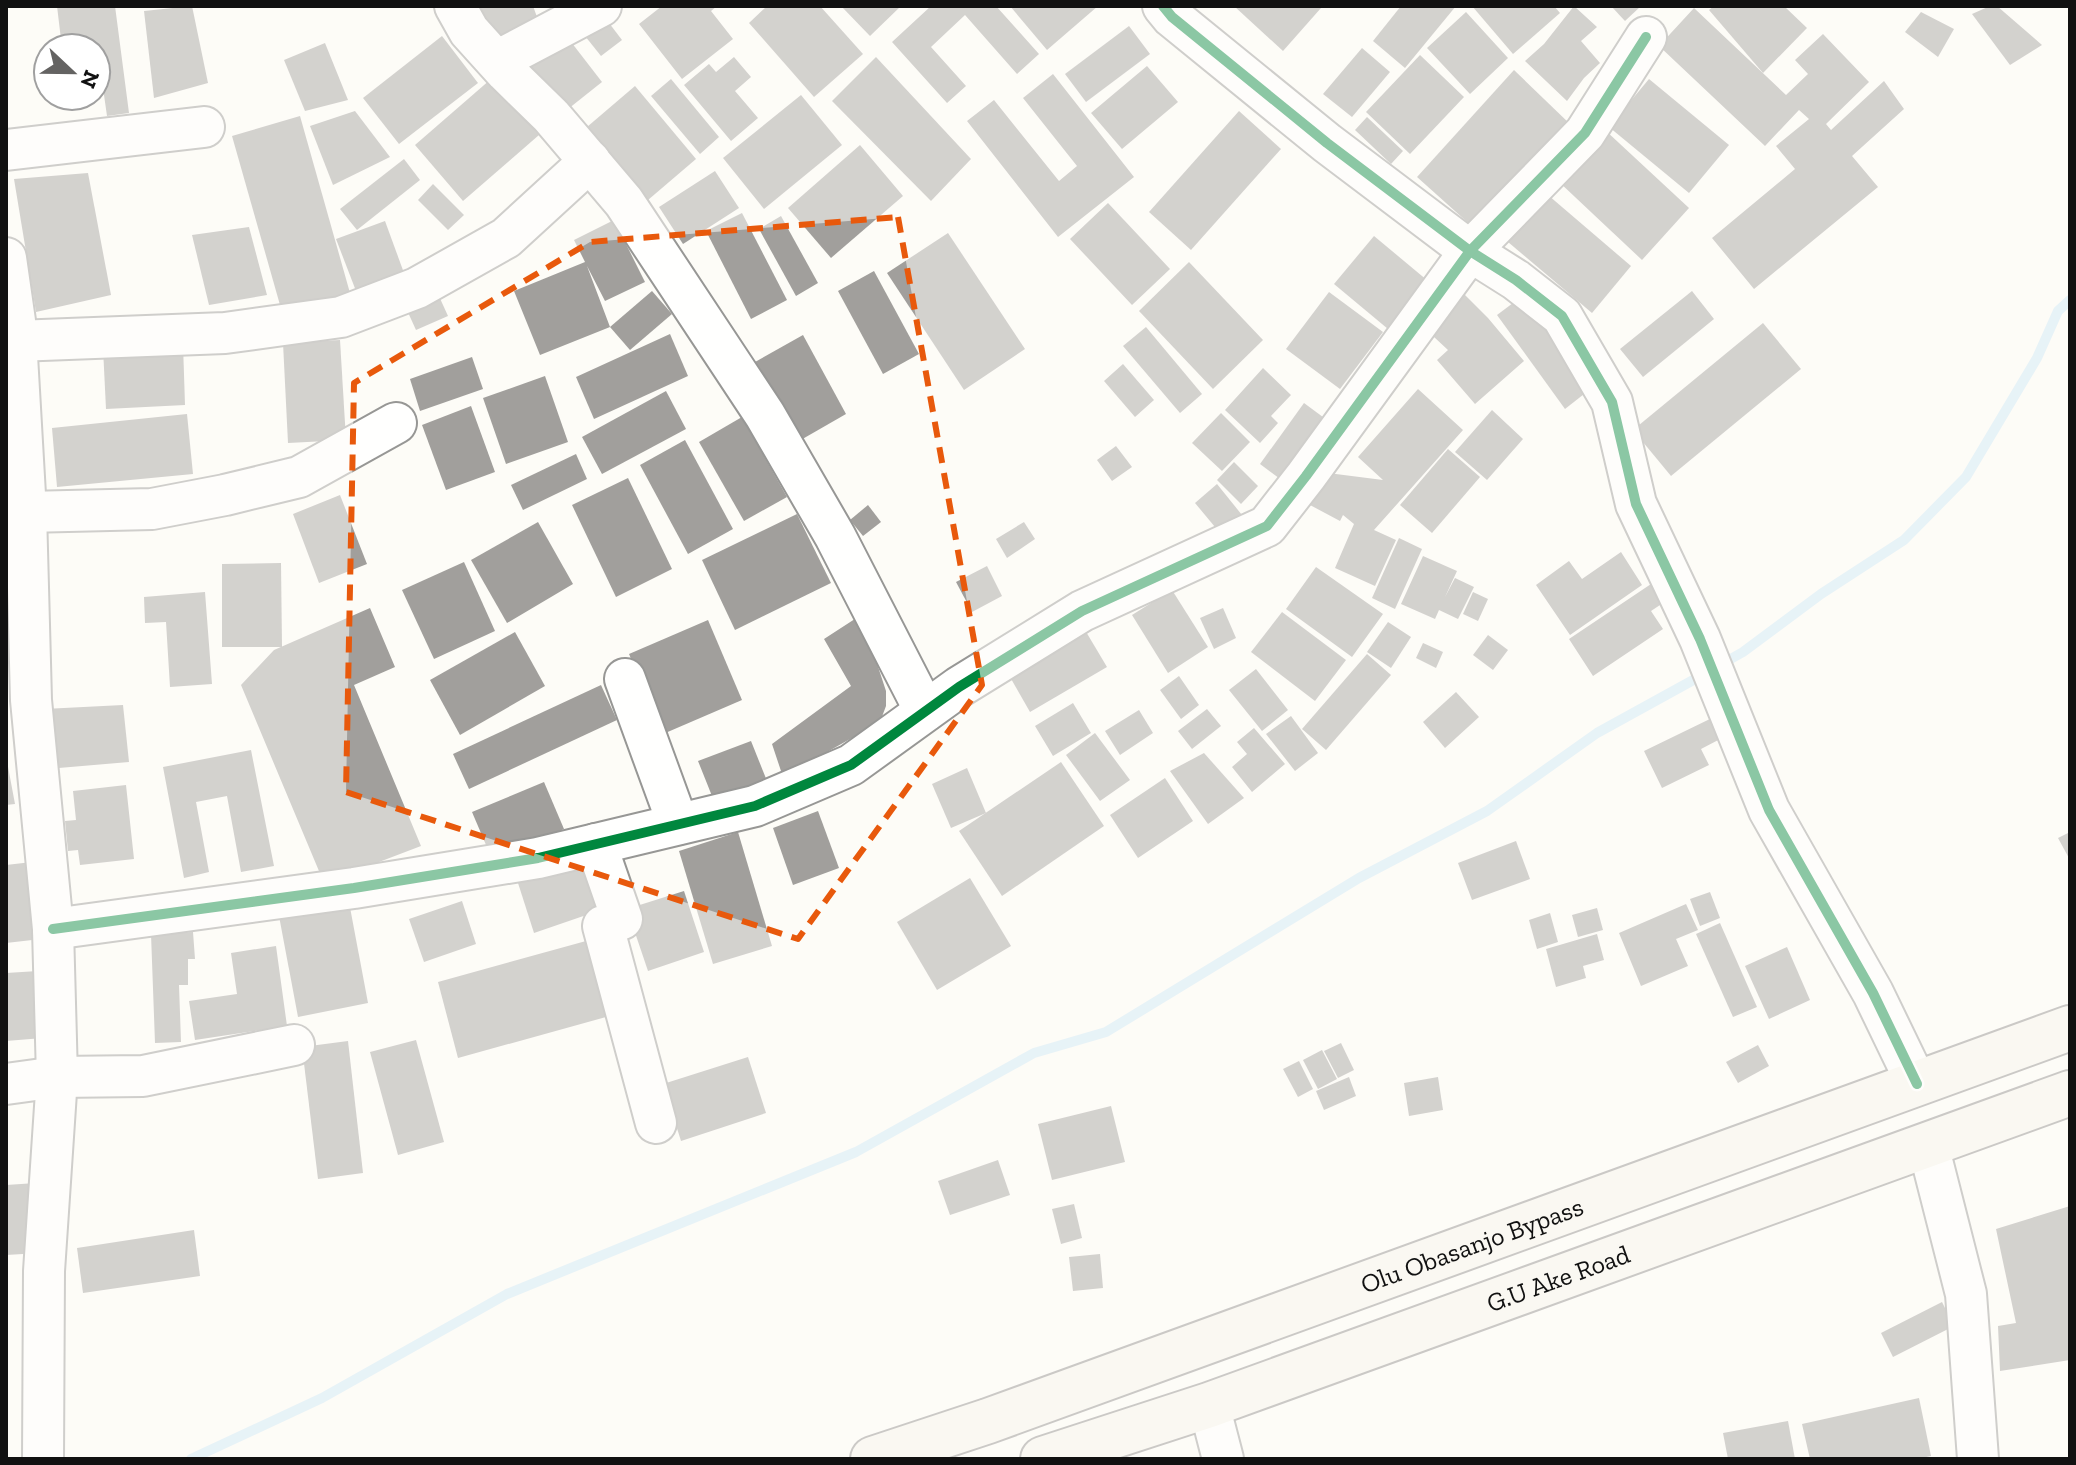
<svg xmlns="http://www.w3.org/2000/svg" width="2076" height="1465" font-family="'Zilla Slab',serif">
<style>
.lines{fill:none;stroke-linecap:round;stroke-linejoin:round}
.stream{stroke:#cde8f7;stroke-width:10}
.building{fill:#a19f9c}
.minor-casing{stroke:#979795;stroke-width:44}
.secondary-casing{stroke:#8e8d8b;stroke-width:48}
.minor{stroke:#fffffe;stroke-width:40}
.secondary{stroke:#f6f4eb;stroke-width:44}
.cycleway-casing{stroke:#fff;stroke-width:15}
.cycleway{stroke:#00873e;stroke-width:10}
.marked{fill:none;stroke:#e8590c;stroke-width:6;stroke-dasharray:16 10;stroke-linejoin:round}
.labels{text-anchor:middle;dominant-baseline:central;stroke-width:8;stroke-linejoin:round;paint-order:stroke}
.street-label{font-size:26px;fill:#111;stroke:#fff}
</style>
<rect width="100%" height="100%" fill="#fdfcf7"/>
<g class="lines">
<g class="stream">
<polyline points="1720,665 1743,652 1821,594 1904,540 1966,477 2037,358 2058,311 2070,300"/>
<polyline points="191,1459 322,1398 507,1294 856,1152 1034,1053 1106,1032 1359,878 1487,811 1597,733 1706,673"/>
</g>
</g>
<g class="building">
<polygon points="57,6 115,6 129,113 107,116 98,53 96,53 96,48 62,48"/>
<polygon points="192,6 208,83 154,98 144,11"/>
<polygon points="480,6 533,6 540,25 494,43"/>
<polygon points="662,6 717,6 711,11 733,39 682,79 639,24"/>
<polygon points="767,6 820,6 863,54 814,97 749,23"/>
<polygon points="841,6 901,6 870,36"/>
<polygon points="931,6 996,6 1039,54 1017,74 965,15 931,47 966,86 947,103 892,42"/>
<polygon points="1010,6 1098,6 1047,50"/>
<polygon points="1234,6 1318,6 1321,8 1283,51"/>
<polygon points="1401,6 1456,6 1405,68 1373,41"/>
<polygon points="1472,6 1554,6 1560,13 1513,54"/>
<polygon points="1574,6 1597,27 1581,41 1600,63 1584,78 1567,101 1525,61 1544,44"/>
<polygon points="1611,6 1641,6 1625,21"/>
<polygon points="1714,6 1784,6 1807,28 1763,73 1709,10"/>
<polygon points="1990,6 1997,6 2042,45 2010,65 1972,14"/>
<polygon points="1694,8 1786,95 1808,74 1795,60 1823,34 1869,82 1826,124 1831,130 1884,81 1904,109 1852,156 1878,187 1754,289 1712,238 1795,169 1776,146 1809,119 1799,110 1765,146 1659,46"/>
<polygon points="1466,12 1508,58 1470,94 1427,48"/>
<polygon points="1921,12 1954,29 1938,57 1905,32"/>
<polygon points="606,19 622,40 601,56 585,36"/>
<polygon points="1129,26 1150,54 1086,102 1065,74"/>
<polygon points="442,36 478,83 399,144 363,98"/>
<polygon points="568,38 602,82 563,113 528,70"/>
<polygon points="325,43 348,100 305,111 284,60"/>
<polygon points="1362,48 1390,72 1352,117 1323,94"/>
<polygon points="1420,55 1464,97 1410,154 1366,112"/>
<polygon points="734,57 751,77 735,91 758,118 731,141 684,85 709,64 716,72"/>
<polygon points="876,57 971,159 931,201 832,101"/>
<polygon points="1147,66 1178,102 1122,149 1091,113"/>
<polygon points="1514,70 1571,125 1475,229 1417,177"/>
<polygon points="1053,74 1134,177 1058,237 967,121 994,100 1059,181 1077,166 1023,98"/>
<polygon points="491,79 539,135 463,201 415,145"/>
<polygon points="671,79 719,137 700,154 651,96"/>
<polygon points="1649,79 1729,145 1689,193 1609,127"/>
<polygon points="635,86 696,159 648,200 587,127"/>
<polygon points="801,95 842,145 764,209 723,158"/>
<polygon points="355,111 390,157 333,185 310,126"/>
<polygon points="1239,111 1281,149 1191,250 1149,212"/>
<polygon points="300,116 350,293 282,312 232,136"/>
<polygon points="1367,117 1403,151 1391,164 1355,130"/>
<polygon points="1605,130 1689,208 1642,260 1558,181"/>
<polygon points="860,145 903,196 831,258 788,208"/>
<polygon points="404,159 420,180 357,230 340,209"/>
<polygon points="715,171 739,208 683,244 659,207"/>
<polygon points="88,173 111,295 36,312 14,179"/>
<polygon points="433,184 464,215 448,230 418,200"/>
<polygon points="1548,195 1631,266 1592,313 1508,242"/>
<polygon points="1108,203 1170,269 1132,305 1070,239"/>
<polygon points="742,213 787,300 751,319 706,231"/>
<polygon points="781,216 818,283 796,296 759,229"/>
<polygon points="614,220 645,282 605,301 587,266 610,327 540,355 514,291 585,262 574,240"/>
<polygon points="385,221 404,273 356,291 336,239"/>
<polygon points="249,227 267,295 209,305 192,235"/>
<polygon points="948,233 1025,349 964,390 887,273"/>
<polygon points="1374,236 1428,281 1388,329 1334,284"/>
<polygon points="1189,262 1263,340 1213,389 1139,311"/>
<polygon points="874,271 919,354 883,374 838,291"/>
<polygon points="1456,286 1488,318 1524,361 1475,404 1437,360 1448,350 1420,324"/>
<polygon points="652,291 672,314 630,350 610,327"/>
<polygon points="1692,291 1714,319 1643,377 1620,349"/>
<polygon points="1329,292 1383,332 1340,389 1286,349"/>
<polygon points="438,294 448,316 416,330 406,308"/>
<polygon points="1525,294 1593,387 1565,409 1497,315"/>
<polygon points="1763,323 1801,369 1671,476 1633,430"/>
<polygon points="1146,327 1202,394 1180,413 1123,346"/>
<polygon points="670,334 688,376 594,419 576,377"/>
<polygon points="803,335 846,414 799,441 755,362"/>
<polygon points="340,340 346,440 288,443 283,343"/>
<polygon points="183,344 185,405 106,409 103,348"/>
<polygon points="472,357 483,389 420,411 410,379"/>
<polygon points="1123,364 1154,400 1135,417 1104,381"/>
<polygon points="1263,368 1291,395 1271,416 1278,423 1260,443 1225,410"/>
<polygon points="545,376 568,442 506,464 483,398"/>
<polygon points="1418,389 1463,430 1374,530 1396,540 1375,586 1335,568 1354,524 1343,515 1340,521 1310,505 1328,473 1383,480 1358,457"/>
<polygon points="666,391 686,429 602,474 582,437"/>
<polygon points="1304,403 1331,423 1287,484 1260,464"/>
<polygon points="471,406 495,472 446,490 422,425"/>
<polygon points="1492,410 1523,439 1487,480 1455,452"/>
<polygon points="1221,413 1250,442 1222,471 1192,443"/>
<polygon points="187,414 193,474 57,487 52,428"/>
<polygon points="742,417 787,497 744,521 699,442"/>
<polygon points="685,440 733,529 688,554 640,465"/>
<polygon points="1116,446 1132,467 1112,481 1097,460"/>
<polygon points="1448,449 1480,477 1432,533 1400,505"/>
<polygon points="576,454 587,479 523,510 511,485"/>
<polygon points="1234,462 1258,486 1241,504 1217,480"/>
<polygon points="628,478 672,569 616,597 572,505"/>
<polygon points="1217,484 1242,515 1220,533 1195,503"/>
<polygon points="340,495 367,564 319,583 293,514"/>
<polygon points="868,505 881,522 863,536 850,520"/>
<polygon points="797,514 831,583 735,630 702,560"/>
<polygon points="538,522 573,584 507,623 471,560"/>
<polygon points="1024,522 1035,539 1007,558 996,539"/>
<polygon points="1399,538 1422,549 1395,609 1372,598"/>
<polygon points="1621,552 1642,585 1570,635 1536,585 1569,561 1582,579"/>
<polygon points="1423,556 1457,571 1445,597 1455,578 1474,587 1458,619 1439,610 1435,619 1401,604"/>
<polygon points="464,562 495,631 434,659 402,590"/>
<polygon points="281,563 282,647 222,647 222,564"/>
<polygon points="987,566 1002,596 972,612 956,582"/>
<polygon points="1316,567 1383,614 1352,657 1286,609"/>
<polygon points="1654,582 1666,601 1651,611 1663,629 1593,676 1569,639"/>
<polygon points="1172,590 1208,647 1168,673 1132,615"/>
<polygon points="205,592 212,684 170,687 166,622 145,623 144,597"/>
<polygon points="1473,592 1488,599 1478,621 1463,614"/>
<polygon points="370,608 395,667 354,685 421,846 324,883 241,685 274,650"/>
<polygon points="1223,608 1236,638 1214,649 1200,618"/>
<polygon points="1282,612 1346,660 1315,701 1251,652"/>
<polygon points="861,615 886,691 886,706 880,722 783,777 772,744 851,686 824,639"/>
<polygon points="708,620 742,700 663,734 629,654"/>
<polygon points="1388,622 1411,637 1391,668 1367,652"/>
<polygon points="1082,625 1107,667 1030,712 1006,670"/>
<polygon points="515,632 545,686 460,735 430,680"/>
<polygon points="1488,635 1508,650 1493,670 1473,655"/>
<polygon points="1423,643 1443,652 1436,668 1416,658"/>
<polygon points="1367,654 1391,675 1326,750 1302,729"/>
<polygon points="1256,669 1288,710 1262,731 1229,690"/>
<polygon points="1179,676 1199,705 1181,719 1160,690"/>
<polygon points="601,685 617,720 469,789 453,754"/>
<polygon points="1456,692 1479,717 1445,748 1423,722"/>
<polygon points="1073,703 1091,733 1053,756 1035,726"/>
<polygon points="123,705 129,762 47,769 44,709"/>
<polygon points="1207,709 1221,726 1192,749 1178,731"/>
<polygon points="1139,710 1153,733 1120,755 1105,731"/>
<polygon points="1291,716 1318,753 1295,771 1266,734"/>
<polygon points="1714,717 1724,737 1701,749 1709,765 1662,788 1644,751"/>
<polygon points="1254,728 1285,764 1252,792 1232,767 1247,754 1237,742"/>
<polygon points="1095,733 1130,780 1100,801 1066,755"/>
<polygon points="751,741 767,781 714,801 698,761"/>
<polygon points="251,750 274,866 241,872 227,796 196,802 209,872 184,878 163,767"/>
<polygon points="1204,753 1244,798 1208,824 1170,771"/>
<polygon points="6,756 15,804 6,805"/>
<polygon points="1061,762 1104,826 1002,896 959,831"/>
<polygon points="967,768 986,813 951,828 932,784"/>
<polygon points="1165,778 1193,821 1138,858 1110,815"/>
<polygon points="544,782 564,829 492,859 472,812"/>
<polygon points="126,785 134,859 80,865 78,850 68,851 65,821 76,820 73,791"/>
<polygon points="818,811 839,868 793,885 773,828"/>
<polygon points="738,832 772,946 713,964 679,851"/>
<polygon points="2070,832 2070,860 2058,838"/>
<polygon points="1516,841 1530,879 1472,900 1458,863"/>
<polygon points="32,862 41,939 6,943 6,865"/>
<polygon points="582,862 598,911 534,933 518,883"/>
<polygon points="970,878 1011,946 937,990 897,922"/>
<polygon points="684,891 704,952 648,971 627,909"/>
<polygon points="1710,892 1720,918 1700,926 1690,899"/>
<polygon points="462,901 476,944 424,962 409,919"/>
<polygon points="349,902 368,1003 298,1017 279,916"/>
<polygon points="1686,904 1698,930 1676,939 1688,966 1641,986 1619,933"/>
<polygon points="1597,908 1603,930 1578,937 1572,915"/>
<polygon points="1550,913 1558,942 1537,949 1529,920"/>
<polygon points="1720,923 1757,1007 1733,1017 1696,934"/>
<polygon points="193,932 195,959 188,959 188,985 179,985 181,1042 155,1043 151,934"/>
<polygon points="1597,934 1604,960 1583,966 1586,978 1556,987 1546,949"/>
<polygon points="586,941 606,1017 458,1058 438,982"/>
<polygon points="276,946 287,1026 195,1040 189,1001 237,994 231,953"/>
<polygon points="1787,947 1810,1000 1769,1019 1745,966"/>
<polygon points="38,971 43,1038 6,1041 6,973"/>
<polygon points="416,1040 444,1142 398,1155 370,1052"/>
<polygon points="348,1041 363,1173 318,1179 302,1047"/>
<polygon points="1341,1043 1354,1070 1338,1078 1324,1051"/>
<polygon points="1758,1045 1769,1066 1738,1083 1726,1062"/>
<polygon points="1322,1050 1337,1079 1318,1089 1303,1060"/>
<polygon points="748,1057 766,1113 681,1141 663,1084"/>
<polygon points="1299,1061 1313,1089 1298,1097 1283,1069"/>
<polygon points="1349,1077 1356,1096 1324,1110 1316,1091"/>
<polygon points="1438,1077 1443,1110 1409,1116 1404,1083"/>
<polygon points="1111,1106 1125,1162 1052,1180 1038,1124"/>
<polygon points="998,1160 1010,1195 950,1215 938,1181"/>
<polygon points="36,1183 40,1253 6,1255 6,1185"/>
<polygon points="1074,1204 1082,1238 1061,1244 1052,1209"/>
<polygon points="2070,1206 2070,1360 2000,1371 1998,1326 2016,1323 1996,1229"/>
<polygon points="194,1230 200,1276 83,1293 77,1248"/>
<polygon points="1100,1254 1103,1288 1073,1291 1069,1257"/>
<polygon points="1942,1302 1954,1326 1893,1357 1881,1333"/>
<polygon points="1919,1398 1931,1456 1917,1459 1810,1459 1802,1424"/>
<polygon points="1788,1421 1795,1459 1728,1459 1723,1433"/>
</g>
<g class="lines">
<g class="minor-casing">
<g id="minor">
<polyline points="455,6 469,31 506,72 551,116 624,202 765,415 835,536 925,711"/>
<polyline points="1163,6 1172,17 1327,143 1470,251 1516,280 1562,316 1612,402 1636,504 1700,639 1769,810 1873,993 1917,1084"/>
<polyline points="497,61 601,6"/>
<polyline points="6,150 204,127"/>
<polyline points="6,258 15,321 26,512 31,700 53,929 57,1077 44,1271 43,1459"/>
<polyline points="16,341 225,333 341,317 417,288 506,238 590,161"/>
<polyline points="26,512 152,509 225,495 299,477 396,423"/>
<polyline points="625,679 678,824"/>
<polyline points="596,844 622,919 603,926 656,1123"/>
<polyline points="53,929 354,888 538,858 755,806 851,765 959,687 1082,611 1267,526 1306,476 1470,251 1585,133 1646,37"/>
<polyline points="6,1084 57,1077 143,1076 294,1045"/>
<polyline points="1928,1145 1966,1294 1978,1459"/>
<polyline points="1209,1405 1223,1459"/>
</g>
</g>
<g class="secondary-casing">
<g id="secondary">
<path id="s1" d="M873,1459L988,1421L2070,1028"/>
<path id="s2" d="M1043,1459L1209,1405L2070,1093"/>
</g>
</g>
<use href="#minor" class="minor"/>
<use href="#secondary" class="secondary"/>
<g class="cycleway-casing">
<g id="cycleway">
<polyline points="1163,6 1172,17 1327,143 1470,251 1516,280 1562,316 1612,402 1636,504 1700,639 1769,810 1873,993 1917,1084"/>
<polyline points="53,929 354,888 538,858 755,806 851,765 959,687 1082,611 1267,526 1306,476 1470,251 1585,133 1646,37"/>
</g>
</g>
<use href="#cycleway" class="cycleway"/>
</g>
<path d="M0 0H2076V1465H0ZM898,217L982,685L798,939L346,792L354,383L590,242Z" fill="#fdfcf7" fill-opacity=".55" fill-rule="evenodd"/>
<path class="marked" d="M898,217L982,685L798,939L346,792L354,383L590,242Z"/>
<g class="labels">
<g class="street-label">
<text stroke="none"><textPath href="#s1" startOffset="636">Olu Obasanjo Bypass</textPath></text>
<text stroke="none"><textPath href="#s2" startOffset="546">G.U Ake Road</textPath></text>
</g>
</g>
<rect width="2076" height="1465" fill="none" stroke="#111111" stroke-width="16"/>
<g transform="translate(72 72) rotate(112)"><circle r="38" fill="#ffffff" stroke="#a0a0a0" stroke-width="2"/>
<path d="M0-6L14 30L0 20L-14 30Z" fill="#646362"/>
<text y="-12" font-size="22" font-weight="bold" text-anchor="middle" fill="#111111">N</text>
</g>
</svg>
